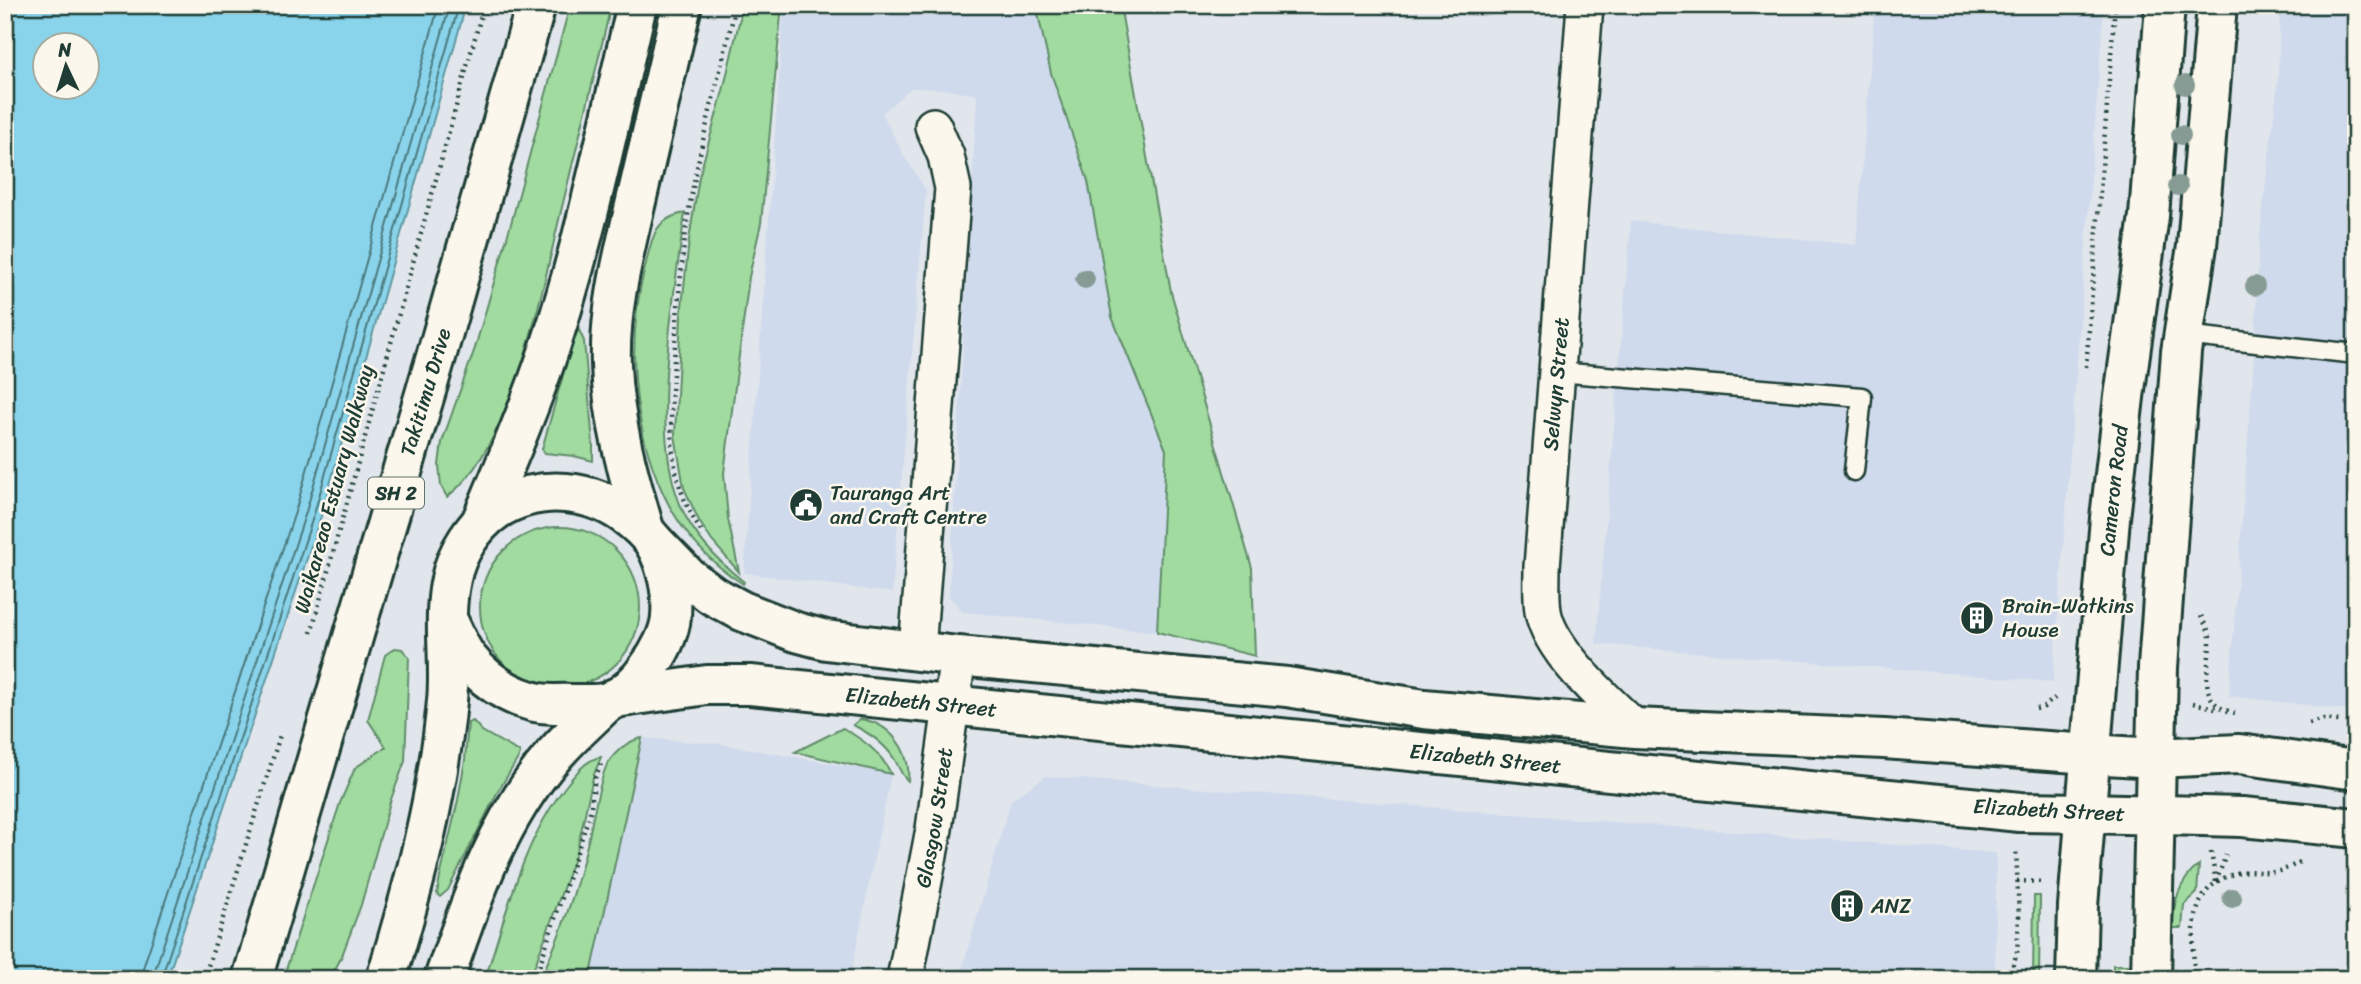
<svg xmlns="http://www.w3.org/2000/svg" width="2361" height="984" font-family="Sriracha,sans-serif">
<style>
.built{fill:#cfdaec}
.green{fill:#a1dba0;stroke:#608c6a;stroke-width:2}
.water{fill:#8ad4eb;stroke:#5f98a2;stroke-width:2;fill-rule:evenodd}
.lines{fill:none;stroke-linecap:round;stroke-linejoin:round}
.shore{stroke:#4a797d;stroke-width:2}
.lane-casing{stroke:#1f3d34;stroke-width:23}
.street-casing{stroke:#1f3d34;stroke-width:40}
.secondary-casing{stroke:#1f3d34;stroke-width:44}
.primary-casing{stroke:#1f3d34;stroke-width:44}
.highway-casing{stroke:#1f3d34;stroke-width:44}
.path{stroke:#1f3d34;stroke-width:4.5;stroke-dasharray:2 5;stroke-linecap:butt}
.lane{stroke:#fbf7ec;stroke-width:18}
.street{stroke:#fbf7ec;stroke-width:35}
.secondary{stroke:#fbf7ec;stroke-width:38}
.primary{stroke:#fbf7ec;stroke-width:38}
.highway{stroke:#fbf7ec;stroke-width:38}
.tree{fill:#859b93}
.labels{text-anchor:middle;dominant-baseline:central;stroke-width:5;stroke-linejoin:round;paint-order:stroke}
.shield{fill:#fbf7ec;stroke:#61756b;stroke-width:2}
.shield-label{font-size:19px;font-weight:bold;fill:#1f3d34}
.street-label{font-size:21px;fill:#1f3d34;stroke:#fbf7ec}
.poi-label{font-size:21px;fill:#1f3d34;stroke:#fbf7ec;text-anchor:start}
</style>
<rect width="100%" height="100%" fill="#e1e6ec"/>
<filter id="ink" filterUnits="userSpaceOnUse"><feTurbulence type="fractalNoise" baseFrequency=".0143" numOctaves="2"/><feDisplacementMap in="SourceGraphic" scale="14" xChannelSelector="R" yChannelSelector="G"/><feConvolveMatrix kernelMatrix="1 2 1 2 8 2 1 2 1" color-interpolation-filters="sRGB"/></filter>
<g filter="url(#ink)">
<g class="built">
<polygon points="784,5 1036,5 1051,73 1088,181 1112,317 1166,450 1157,632 963,612 949,596 977,95 942,89 911,88 882,113 902,152 926,190 892,593 744,573"/>
<polygon points="1875,5 2104,5 2053,682 1596,644 1631,221 1856,245"/>
<polygon points="2280,5 2356,5 2356,711 2229,696 2255,343 2259,242 2278,80"/>
<polygon points="642,738 722,744 891,774 850,979 590,979"/>
<polygon points="1046,776 1996,853 1995,979 959,979 1011,800"/>
</g>
<g class="green">
<path d="M570,5H611C596,71 579,137 563,203C543,283 515,446 447,497L441,486L439,465L442,442L475,348L512,220Z"/>
<polygon points="743,5 782,5 761,223 749,277 724,473 728,519 739,572 712,541 699,521 684,488 675,435 681,316 689,240 699,177 723,91"/>
<polygon points="1036,5 1120,5 1171,292 1252,568 1255,656 1157,632 1166,450 1112,317 1088,181 1051,73"/>
<path d="M685,213C674,296 648,433 682,509C695,538 719,562 744,582L743,584C707,561 681,532 663,493C631,422 626,338 646,263C652,237 655,218 685,213Z"/>
<polygon points="579,330 584,341 593,444 593,461 574,456 545,453 542,449 574,336"/>
<circle cx="560" cy="607" r="80"/>
<polygon points="395,648 402,649 409,657 405,761 390,802 361,905 341,958 330,979 283,979 340,803 355,768 386,747 368,720 385,655"/>
<path d="M860,719C890,723 911,750 908,781C900,775 899,765 893,757C883,742 869,733 853,725Z"/>
<polygon points="473,721 482,731 519,752 520,755 497,793 448,890 440,897 437,894 439,882 458,800 465,760 468,723"/>
<path d="M843,728C863,740 881,752 891,774L795,752Z"/>
<path d="M642,738L590,979H540C561,935 577,888 588,841C592,824 600,775 608,763C615,752 629,740 642,738Z"/>
<path d="M601,757L593,777L577,850L530,979H485C507,911 523,840 568,783C577,772 587,759 601,757Z"/>
<path d="M2199,865L2197,893L2184,905L2182,928H2172C2174,902 2178,882 2199,865Z"/>
<polygon points="2034,896 2040,896 2039,979 2033,979"/>
<rect x="2113" y="965" width="17" height="14"/>
</g>
<path class="water" d="M5,5H466L321,516L167,979H5ZM46,46H88V88H46Z"/>
<g class="lines">
<g class="shore">
<polyline points="142,979 143,968 296,509 439,5"/>
<polyline points="152,979 306,512 450,5"/>
<polyline points="161,979 314,514 459,5"/>
</g>
<g class="lane-casing">
<g id="lane">
<polyline points="2184,335 2356,354"/>
<polyline points="1557,372 1862,397 1854,471"/>
</g>
</g>
<g class="street-casing">
<g id="street">
<path d="M1585,5L1542,567C1542,582 1541,597 1543,611C1549,650 1607,702 1635,728"/>
<polyline points="917,650 953,188 946,156 933,126"/>
<path id="s1" d="M905,979L934,829L958,656"/>
</g>
</g>
<g class="secondary-casing">
<g id="secondary">
<polyline points="2090,754 2156,758 2239,754 2356,770"/>
<polyline points="2085,813 2242,817 2356,828"/>
<path id="s2" d="M2076,979L2078,906L2110,518L2124,397L2149,216L2165,5"/>
<polyline points="2151,979 2158,667 2181,352 2197,246 2217,5"/>
</g>
</g>
<g class="primary-casing">
<g id="primary">
<polyline points="654,542 688,577 712,595 742,611 796,632 826,640 958,656 1287,687 1424,709 1635,728 1884,739 2090,754"/>
<path id="s3" d="M615,698L707,685H750L2020,812L2085,813"/>
</g>
</g>
<g class="highway-casing">
<g id="highway">
<path d="M481,522C506,463 531,405 551,344C587,234 610,118 637,5"/>
<path d="M645,532C629,477 613,423 611,365C609,308 624,253 637,197C652,133 667,69 682,5"/>
<path id="s4" d="M252,979L436,357L536,5"/>
<path d="M386,979C414,887 438,796 447,701C451,661 442,619 451,579C456,553 474,525 496,510C539,483 594,488 633,521C641,528 650,535 655,544C666,563 673,593 671,616C670,633 659,654 648,668C639,681 624,696 608,702C596,706 570,703 556,704C523,705 489,685 469,660C460,650 455,635 449,623"/>
<path d="M444,979C471,900 498,819 554,755C570,736 590,719 607,702"/>
</g>
</g>
<g class="path">
<polyline points="2086,367 2115,5"/>
<path d="M701,531C662,472 671,412 675,345C679,293 683,239 693,187C705,126 722,65 736,5"/>
<path d="M2201,616C2204,623 2209,630 2210,637C2211,668 2193,703 2235,713"/>
<polyline points="2032,632 2061,635"/>
<polyline points="311,633 484,5"/>
<polyline points="2193,703 2219,709"/>
<polyline points="2036,709 2044,707 2055,698"/>
<polyline points="2309,723 2324,719 2339,721"/>
<polyline points="2211,852 2216,882"/>
<polyline points="2017,881 2044,882"/>
<polyline points="2216,882 2226,855"/>
<polyline points="204,979 281,732"/>
<polyline points="535,979 590,813 595,778 601,764"/>
<polyline points="2008,979 2017,953 2019,917 2016,848"/>
<path d="M2194,979C2194,933 2185,885 2241,872C2252,870 2263,873 2274,872C2283,871 2292,866 2300,862"/>
</g>
<use href="#lane" class="lane"/>
<use href="#street" class="street"/>
<use href="#secondary" class="secondary"/>
<use href="#primary" class="primary"/>
<use href="#highway" class="highway"/>
</g>
<g class="tree">
<circle cx="2185" cy="85" r="10"/>
<circle cx="2181" cy="135" r="10"/>
<circle cx="2178" cy="186" r="10"/>
<circle cx="1085" cy="279" r="10"/>
<circle cx="2255" cy="286" r="10"/>
<circle cx="2232" cy="898" r="10"/>
</g>
</g>
<defs>
<g id="civic-disc" transform="scale(1.75)"><circle r="9.5" fill="#1f3d34" stroke="#fbf7ec"/><path d="M-.6-6.5H3V-4.5H.6V-3L4-1V1h2V6H-6V1h2V-1L-.6-3ZM-1.2 2.5V6h2.4V2.5Z" fill="#fff"/></g>
<g id="building-disc" transform="scale(1.75)"><circle r="9.5" fill="#1f3d34" stroke="#fbf7ec"/><path d="M-4-6H4V6H1V3H-1V6H-4ZM-2.5-4.3h1.7v1.8h-1.7ZM.8-4.3h1.7v1.8H.8ZM-2.5-1h1.7V.8h-1.7ZM.8-1h1.7V.8H.8Z" fill="#fff"/></g>
</defs>
<g fill-rule="evenodd">
<use href="#civic-disc" x="806" y="505"/>
<use href="#building-disc" x="1977" y="618"/>
<use href="#building-disc" x="1847" y="906"/>
</g>
<g class="labels">
<rect class="shield" x="368" y="477.5" width="56" height="31" rx="5"/>
<g class="shield-label">
<text x="396" y="493">SH 2</text>
</g>
<g class="street-label">
<text transform="translate(1556 384) rotate(-85)">Selwyn Street</text>
<text stroke="none"><textPath href="#s4" startOffset="612">Takitimu Drive</textPath></text>
<text transform="translate(334 489) rotate(-75)">Waikareao Estuary Walkway</text>
<text stroke="none"><textPath href="#s2" startOffset="490">Cameron Road</textPath></text>
<text stroke="none"><textPath href="#s3" startOffset="308">Elizabeth Street</textPath></text>
<text stroke="none"><textPath href="#s3" startOffset="875">Elizabeth Street</textPath></text>
<text transform="translate(2049 810) rotate(3)">Elizabeth Street</text>
<text stroke="none"><textPath href="#s1" startOffset="164">Glasgow Street</textPath></text>
</g>
<g class="poi-label">
<text x="830" y="493">Tauranga Art<tspan x="830" dy="24">and Craft Centre</tspan></text>
<text x="2002" y="606">Brain-Watkins<tspan x="2002" dy="24">House</tspan></text>
<text x="1871" y="906">ANZ</text>
</g>
</g>
<rect width="2361" height="984" fill="none" stroke="#fbf7ec" stroke-width="28"/>
<rect x="14" y="14" width="2333" height="956" fill="none" stroke="#1f3d34" stroke-width="2.5" filter="url(#ink)"/>
<g transform="translate(66 66) rotate(356)"><circle r="33" fill="#fbf7ec" stroke="#a3ada2" stroke-width="2"/>
<path d="M0-5L12 26L0 18L-12 26Z" fill="#1f3d34"/>
<text y="-10" font-size="19" font-weight="bold" text-anchor="middle" fill="#1f3d34">N</text>
</g>
</svg>
